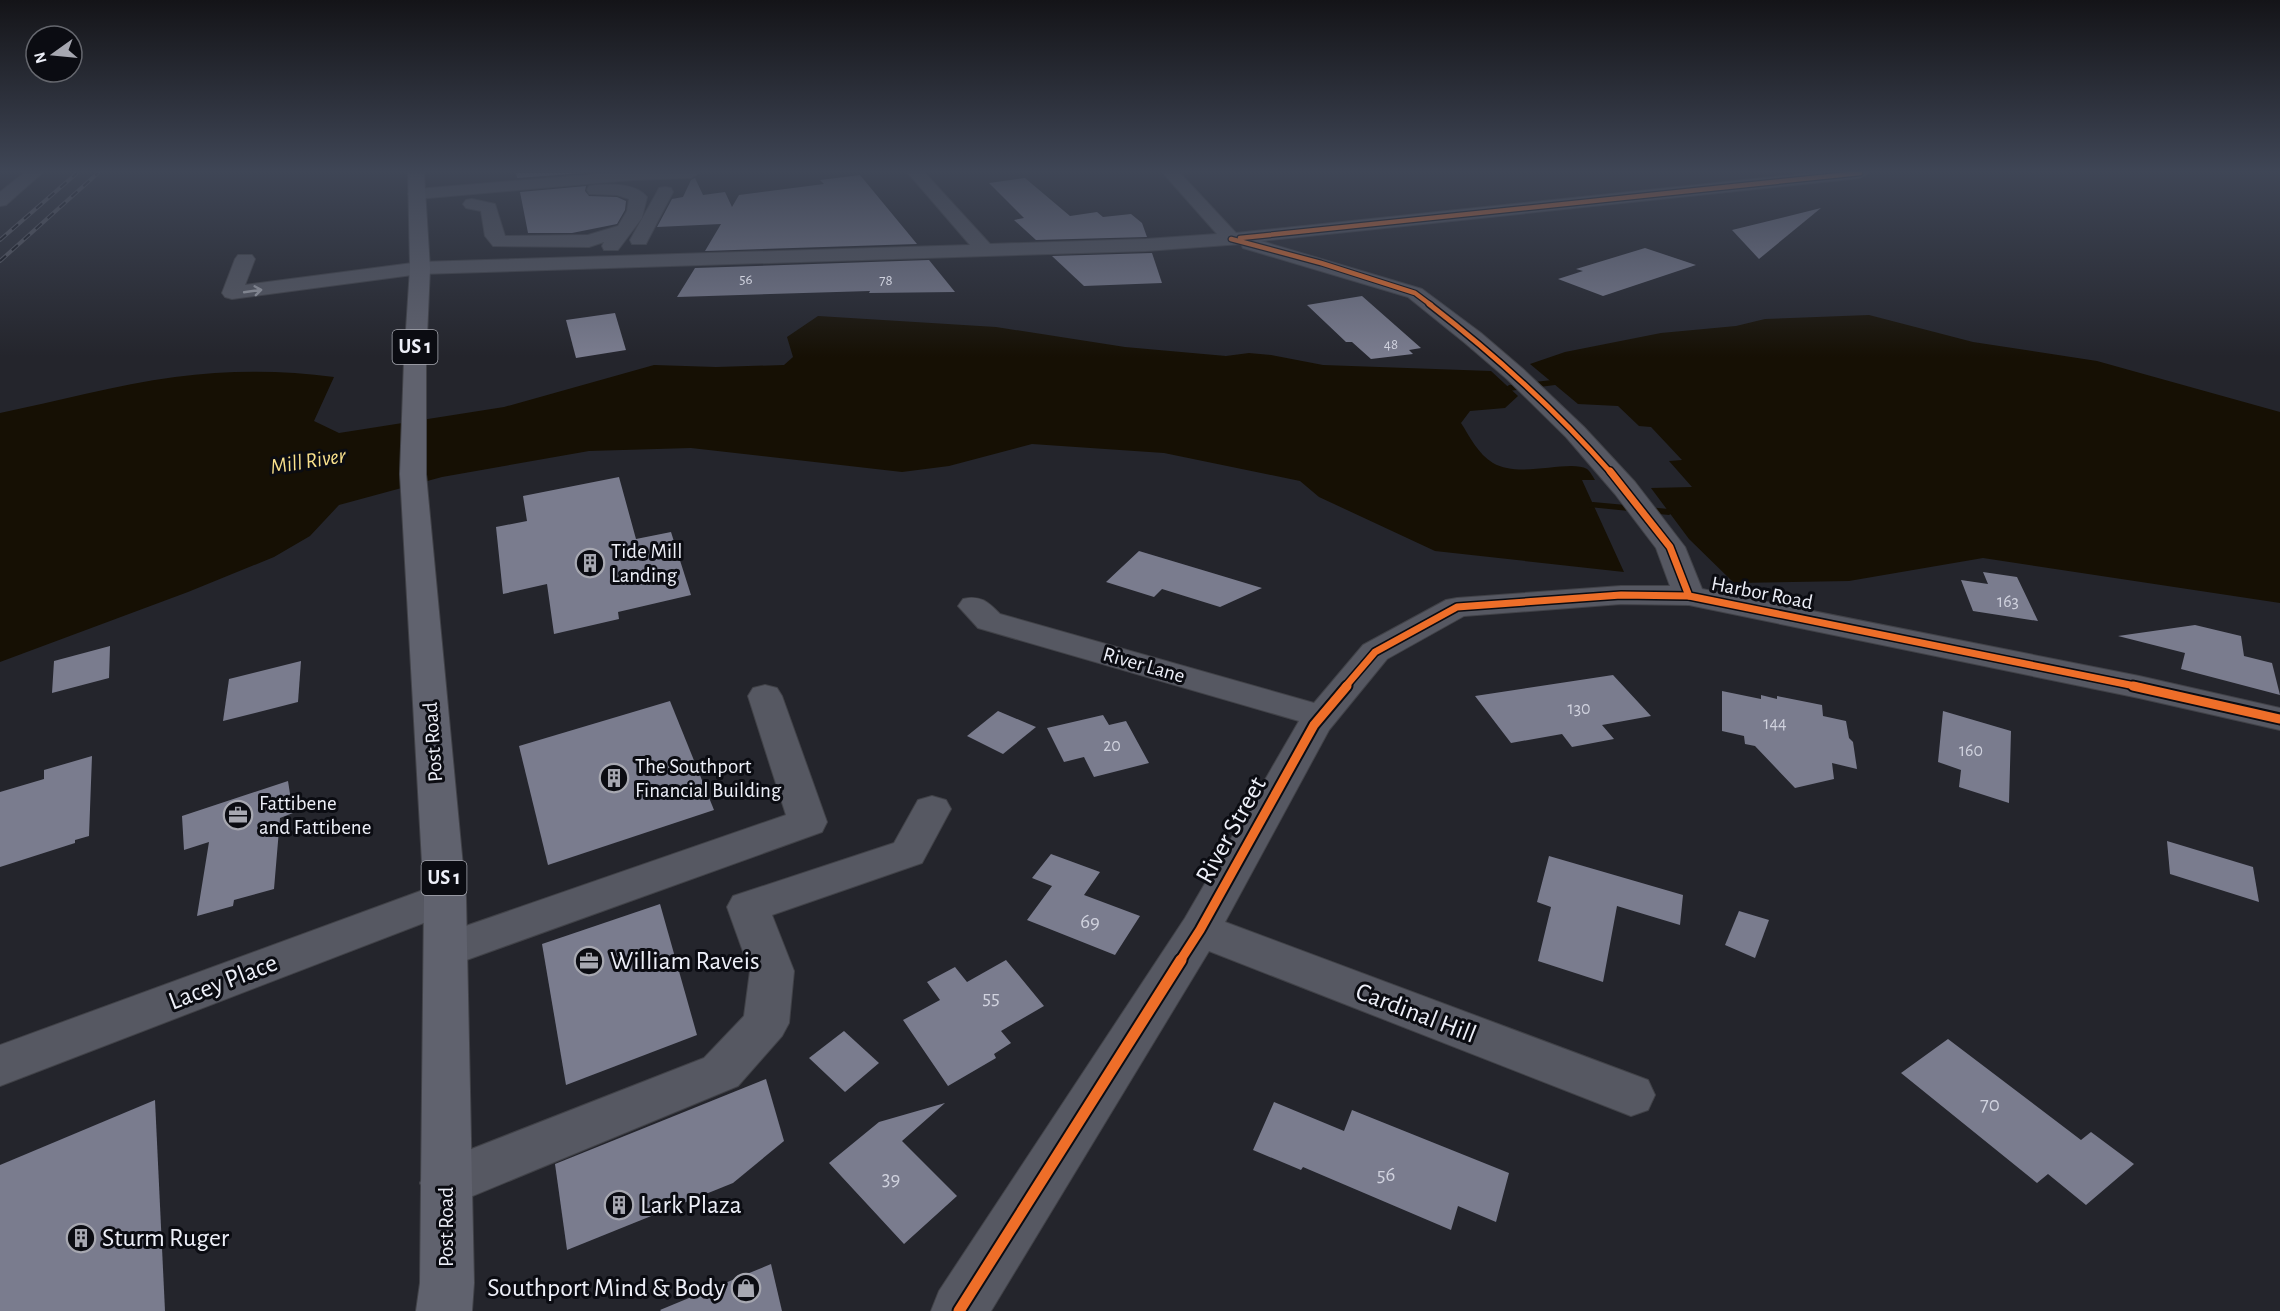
<svg xmlns="http://www.w3.org/2000/svg" width="2280" height="1311" font-family="'Alegreya Sans',sans-serif">
<style>
.water{fill:#161004}
.lines{fill:none;stroke-linecap:round;stroke-linejoin:round}
.stream{fill:#161004;fill-rule:evenodd}
.building{fill:#7a7c8e}
.minor-casing{stroke:#414248;stroke-width:2}
.major-casing{stroke:#414248;stroke-width:2}
.minor{fill:#565862;fill-rule:evenodd}
.major{fill:#60626e;fill-rule:evenodd}
.rail-casing{stroke:#5b5c64;stroke-width:4}
.rail{stroke:#0b0c12;stroke-width:2;stroke-dasharray:8;stroke-linecap:butt}
.cycleway-far4-casing{stroke:#0b0c12;stroke-width:7}
.cycleway-far3-casing{stroke:#0b0c12;stroke-width:8}
.cycleway-far2-casing{stroke:#0b0c12;stroke-width:10}
.cycleway-far1-casing{stroke:#0b0c12;stroke-width:13}
.cycleway-casing{stroke:#0b0c12;stroke-width:15}
.cycleway-far4{stroke:#ee6e29;stroke-width:4.5}
.cycleway-far3{stroke:#ee6e29;stroke-width:5}
.cycleway-far2{stroke:#ee6e29;stroke-width:7}
.cycleway-far1{stroke:#ee6e29;stroke-width:9}
.cycleway{stroke:#ee6e29;stroke-width:11}
.oneway{stroke:#a2a4ad}
.labels{text-anchor:middle;dominant-baseline:central;stroke-width:6;stroke-linejoin:round;paint-order:stroke}
.far-number-label{font-size:15px;fill:#d0d2de}
.number-label{font-size:18px;fill:#d0d2de}
.shield{fill:#0b0c12;stroke:#a9abb3;stroke-width:1.5}
.shield-label{font-size:20px;font-weight:bold;fill:#edeff8}
.poi-label{font-size:21px;fill:#edeff8;stroke:#0b0c12;text-anchor:start}
.street-label{font-size:21px;fill:#edeff8;stroke:#0b0c12}
.near-number-label{font-size:21px;fill:#d0d2de}
.water-label{font-size:22px;font-style:italic;fill:#fae18c;stroke:#0b0c12}
.near-street-label{font-size:26px;fill:#edeff8;stroke:#0b0c12}
.near-poi-label{font-size:26px;fill:#edeff8;stroke:#0b0c12;text-anchor:start}
</style>
<rect width="100%" height="100%" fill="#24252c"/>
<g class="water">
<polygon points="1869,315 1973,342 2097,361 2280,412 2280,603 1983,558 1849,581 1734,583 1689,539 1651,488 1692,487 1669,461 1682,460 1651,427 1639,426 1618,406 1578,404 1530,364 1565,352 1661,333 1736,326 1765,319"/>
<path d="M818,316L996,327L1125,347L1226,356L1249,353L1271,355L1323,365L1491,371L1518,396L1505,408L1470,411L1461,423C1470,437 1478,454 1493,463C1520,479 1569,459 1587,469C1590,471 1593,477 1595,480H1582L1624,572L1435,551L1319,497L1300,481L1164,453L1032,444L949,466L902,472L691,448L589,451L442,477L339,505L310,536L274,557L188,592L0,662V413C58,401 116,385 175,377C228,370 282,370 334,377L314,421L339,433L504,407L654,365L716,367L784,365L793,357L787,337Z"/>
</g>
<g class="lines">
<g class="stream">
<polygon points="1552,380 1556,383 1555,385 1509,391 1505,388 1509,385"/>
<polygon points="1593,502 1669,509 1674,512 1669,515 1589,507 1589,503"/>
</g>
</g>
<g class="building">
<polygon points="516,173 583,173 517,178"/>
<polygon points="860,175 917,244 705,251 721,224 657,227 672,199 683,197 691,180 695,178 703,195 725,192 732,207 739,195 824,184 820,180"/>
<polygon points="1025,178 1070,216 1097,212 1103,217 1131,214 1142,223 1147,237 1036,240 1014,220 1024,218 989,183"/>
<polygon points="586,186 585,191 589,196 617,197 626,201 625,210 617,224 572,233 528,233 520,192"/>
<polygon points="1821,208 1759,259 1732,230"/>
<polygon points="1645,248 1696,265 1603,296 1558,279 1583,271 1576,269"/>
<polygon points="1152,253 1162,283 1084,286 1052,256"/>
<polygon points="929,260 955,292 869,293 870,291 677,297 695,268"/>
<polygon points="1362,296 1421,348 1409,350 1413,354 1371,359 1352,342 1346,342 1307,305"/>
<polygon points="615,313 626,350 576,358 566,320"/>
<polygon points="619,477 636,539 671,532 691,595 618,612 619,619 554,634 547,584 503,594 496,527 527,521 523,496"/>
<polygon points="1139,551 1219,575 1262,588 1220,607 1162,589 1154,597 1106,582"/>
<polygon points="1983,572 2017,577 2038,621 1973,611 1961,580 1988,584"/>
<polygon points="2195,625 2241,636 2244,656 2272,663 2280,695 2181,669 2185,653 2118,636"/>
<polygon points="110,646 109,678 52,693 54,661"/>
<polygon points="301,661 298,702 223,721 229,679"/>
<polygon points="1613,675 1651,716 1602,725 1614,739 1572,747 1562,734 1511,743 1475,696"/>
<polygon points="1722,691 1761,699 1761,695 1777,699 1777,696 1822,705 1823,716 1846,721 1849,738 1853,742 1857,769 1832,763 1834,779 1795,788 1755,746 1745,744 1744,736 1722,731"/>
<polygon points="670,701 714,810 548,865 519,746"/>
<polygon points="998,711 1036,727 1003,754 967,736"/>
<polygon points="1943,711 2011,731 2009,803 1959,787 1961,770 1938,762"/>
<polygon points="1103,715 1109,725 1126,721 1149,763 1094,777 1084,757 1064,762 1047,728"/>
<polygon points="92,756 89,836 75,840 75,843 0,867 0,792 44,779 44,770"/>
<polygon points="288,781 293,813 280,818 274,889 234,900 233,906 197,916 209,842 184,850 182,816"/>
<polygon points="2167,841 2253,867 2259,902 2170,874"/>
<polygon points="1051,854 1100,872 1084,895 1140,916 1115,955 1027,920 1052,886 1032,878"/>
<polygon points="1549,856 1683,895 1680,925 1617,906 1603,982 1538,961 1551,907 1537,902"/>
<polygon points="660,904 697,1035 566,1085 542,944"/>
<polygon points="1739,911 1769,920 1755,958 1725,945"/>
<polygon points="1006,960 1044,1006 1001,1031 1011,1043 994,1054 996,1058 948,1086 903,1020 940,1000 927,982 955,967 967,982"/>
<polygon points="844,1031 879,1063 845,1092 809,1058"/>
<polygon points="1948,1039 2081,1140 2091,1132 2134,1164 2086,1205 2048,1174 2037,1183 1901,1073"/>
<polygon points="766,1079 784,1141 733,1183 567,1250 555,1164"/>
<polygon points="155,1100 165,1311 0,1311 0,1165"/>
<polygon points="1274,1102 1344,1131 1352,1110 1509,1173 1496,1222 1458,1206 1451,1230 1303,1167 1301,1170 1253,1150"/>
<polygon points="945,1103 902,1141 957,1196 904,1244 829,1163 879,1122"/>
<polygon points="771,1264 782,1311 661,1311 660,1310"/>
</g>
<g class="lines">
<g class="minor-casing">
<g id="minor">
<polygon points="24,173 42,173 6,205 0,206 0,192"/>
<polygon points="699,173 691,178 632,180 417,199 411,198 408,194 411,190 417,189 611,173"/>
<path d="M908,173H925L990,244L1146,239L1217,234L1163,173H1180L1236,233L1812,173H1868L1860,178L1261,241L1422,289L1481,333L1523,369L1584,427L1635,482L1685,547L1702,589L2139,676L2280,708V730L2139,698L1689,605L1621,604L1464,616L1387,659L1329,730L1225,922L1648,1080L1655,1095L1648,1110L1631,1116L1209,951L991,1311H931L939,1291L1185,918L1299,721L978,628L958,606L963,599C981,595 988,602 1000,614L1314,703L1363,645L1446,600L1457,598L1621,586H1670L1656,548L1615,494L1566,437L1507,379L1465,343L1408,297L1243,248L1241,244L1146,251L420,274L232,299L225,297L222,293L235,259L238,255H252L255,259L245,285L420,262L970,245Z"/>
<path d="M595,185C611,184 636,183 647,197L642,218L618,250H604L602,246L604,242L589,247L493,246L485,236L481,211L466,208L463,204L466,200L472,199L495,204L505,236L588,235L618,226L627,211L629,199L617,195L589,194L587,190L589,186Z"/>
<polygon points="665,187 671,188 673,192 648,240 646,244 632,244 630,240 657,192 659,188"/>
<polygon points="765,685 777,688 782,696 827,822 822,832 461,962 446,967 431,962 424,950 431,938 786,815 748,696 753,688"/>
<polygon points="932,796 946,800 951,809 922,863 772,915 794,971 789,1023 782,1036 738,1086 446,1207 428,1200 420,1183 428,1166 704,1058 744,1016 750,971 727,907 733,896 894,843 918,800"/>
<polygon points="445,882 460,887 466,898 460,909 0,1086 0,1045"/>
</g>
</g>
<g class="major-casing">
<polygon id="major" points="408,173 424,173 430,268 426,360 426,474 466,898 474,1283 472,1311 416,1311 420,1283 424,898 400,474 404,360 410,268"/>
</g>
<use href="#minor" class="minor"/>
<use href="#major" class="major"/>
<g class="rail-casing">
<g id="rail">
<polyline points="0,240 77,173"/>
<polyline points="0,261 98,173"/>
</g>
</g>
<use href="#rail" class="rail"/>
<g class="cycleway-far4-casing">
<g id="cycleway-far4">
<polyline points="1240,238 1860,173"/>
<polyline points="1231,239 1321,263 1415,293 1431,305"/>
</g>
</g>
<g class="cycleway-far3-casing">
<path id="cycleway-far3" d="M1429,304C1495,355 1556,410 1611,473"/>
</g>
<g class="cycleway-far2-casing">
<g id="cycleway-far2">
<polyline points="1610,471 1670,547 1689,596 2140,687"/>
<polyline points="1345,687 1375,652 1457,607 1621,595 1689,596"/>
</g>
</g>
<g class="cycleway-far1-casing">
<g id="cycleway-far1">
<polyline points="2133,686 2280,719"/>
<polyline points="1180,961 1200,930 1314,725 1347,686"/>
</g>
</g>
<g class="cycleway-casing">
<polyline id="cycleway" points="959,1311 1181,960"/>
</g>
<use href="#cycleway-far4" class="cycleway-far4"/>
<use href="#cycleway-far3" class="cycleway-far3"/>
<use href="#cycleway-far2" class="cycleway-far2"/>
<use href="#cycleway-far1" class="cycleway-far1"/>
<use href="#cycleway" class="cycleway"/>
</g>
<defs><path id="oneway-shaft" d="M-6 0H5M1.5-3L5.5 0L1.5 3" fill="none" stroke-width="1.6" stroke-linecap="round" stroke-linejoin="round" transform="scale(1.5)"/></defs>
<use class="oneway" href="#oneway-shaft" transform="translate(253 291) rotate(-8)"/>
<linearGradient id="sky" x2="0" y2="1"><stop stop-color="#141418"/><stop offset="0.48" stop-color="#3f4656"/><stop offset="1" stop-color="#3f4656" stop-opacity="0"/></linearGradient>
<rect width="2280" height="357" fill="url(#sky)"/>
<defs>
<g id="building-ring" transform="scale(1.5)"><circle r="9.5" fill="#0b0c12" stroke="#a7a8b1" stroke-width="1.5"/><path d="M-4-6H4V6H1V3H-1V6H-4ZM-2.5-4.3h1.7v1.8h-1.7ZM.8-4.3h1.7v1.8H.8ZM-2.5-1h1.7V.8h-1.7ZM.8-1h1.7V.8H.8Z" fill="#a7a8b1"/></g>
<g id="office-ring" transform="scale(1.5)"><circle r="9.5" fill="#0b0c12" stroke="#a7a8b1" stroke-width="1.5"/><path d="M-6-3h4V-5.5h4V-3h4V5H-6ZM-1-4.5V-3h2v-1.5ZM-6 0V1H6V0Z" fill="#a7a8b1"/></g>
<g id="shop-ring" transform="scale(1.5)"><circle r="9.5" fill="#0b0c12" stroke="#a7a8b1" stroke-width="1.5"/><path d="M-5-2.5h2.3a2.7 3.5 0 0 1 5.4 0H5L5.5 6h-11ZM-1.5-2.5h3a1.5 2.3 0 0 0-3 0Z" fill="#a7a8b1"/></g>
</defs>
<g fill-rule="evenodd">
<use href="#building-ring" x="590" y="563"/>
<use href="#building-ring" x="614" y="778"/>
<use href="#office-ring" x="238" y="815"/>
<use href="#office-ring" x="589" y="961"/>
<use href="#building-ring" x="619" y="1205"/>
<use href="#building-ring" x="81" y="1238"/>
<use href="#shop-ring" x="746" y="1288"/>
</g>
<g class="labels">
<g class="far-number-label">
<text x="746" y="279">56</text>
<text x="886" y="280">78</text>
<text x="1391" y="344">48</text>
</g>
<g class="number-label">
<text x="2008" y="602">163</text>
<text x="1579" y="709">130</text>
<text x="1775" y="724">144</text>
<text x="1112" y="746">20</text>
<text x="1971" y="751">160</text>
</g>
<g class="shield">
<rect x="392.5" y="330" width="45" height="34" rx="4.5"/>
<rect x="421.5" y="861" width="45" height="34" rx="4.5"/>
</g>
<g class="shield-label">
<text x="415" y="347">US 1</text>
<text x="444" y="878">US 1</text>
</g>
<g class="poi-label">
<text x="611" y="551">Tide Mill<tspan x="611" dy="24">Landing</tspan></text>
<text x="635" y="766">The Southport<tspan x="635" dy="24">Financial Building</tspan></text>
<text x="259" y="803">Fattibene<tspan x="259" dy="24">and Fattibene</tspan></text>
</g>
<g class="street-label">
<text transform="translate(1762 593) rotate(11)">Harbor Road</text>
<text transform="translate(1144 665) rotate(16)">River Lane</text>
<text transform="translate(433 742) rotate(-94)">Post Road</text>
<text transform="translate(446 1227) rotate(-90)">Post Road</text>
</g>
<g class="near-number-label">
<text x="1090" y="921">69</text>
<text x="991" y="997">55</text>
<text x="1990" y="1104">70</text>
<text x="1386" y="1174">56</text>
<text x="891" y="1178">39</text>
</g>
<g class="water-label">
<text transform="translate(308 461) rotate(-9)">Mill River</text>
</g>
<g class="near-street-label">
<text transform="translate(1231 830) rotate(-61)">River Street</text>
<text transform="translate(223 982) rotate(-21)">Lacey Place</text>
<text transform="translate(1416 1013) rotate(21)">Cardinal Hill</text>
</g>
<g class="near-poi-label">
<text x="610" y="961">William Raveis</text>
<text x="640" y="1205">Lark Plaza</text>
<text x="102" y="1238">Sturm Ruger</text>
<text x="725" y="1288" text-anchor="end">Southport Mind &amp; Body</text>
</g>
</g>
<g transform="translate(54 54) rotate(255)"><circle r="28" fill="#0b0c12" stroke="#65676e" stroke-width="1.5"/>
<path d="M0-4.5L10 22L0 15L-10 22Z" fill="#a7a8b1"/>
<text y="-9" font-size="16" font-weight="bold" text-anchor="middle" fill="#edeff8">N</text>
</g>
</svg>
